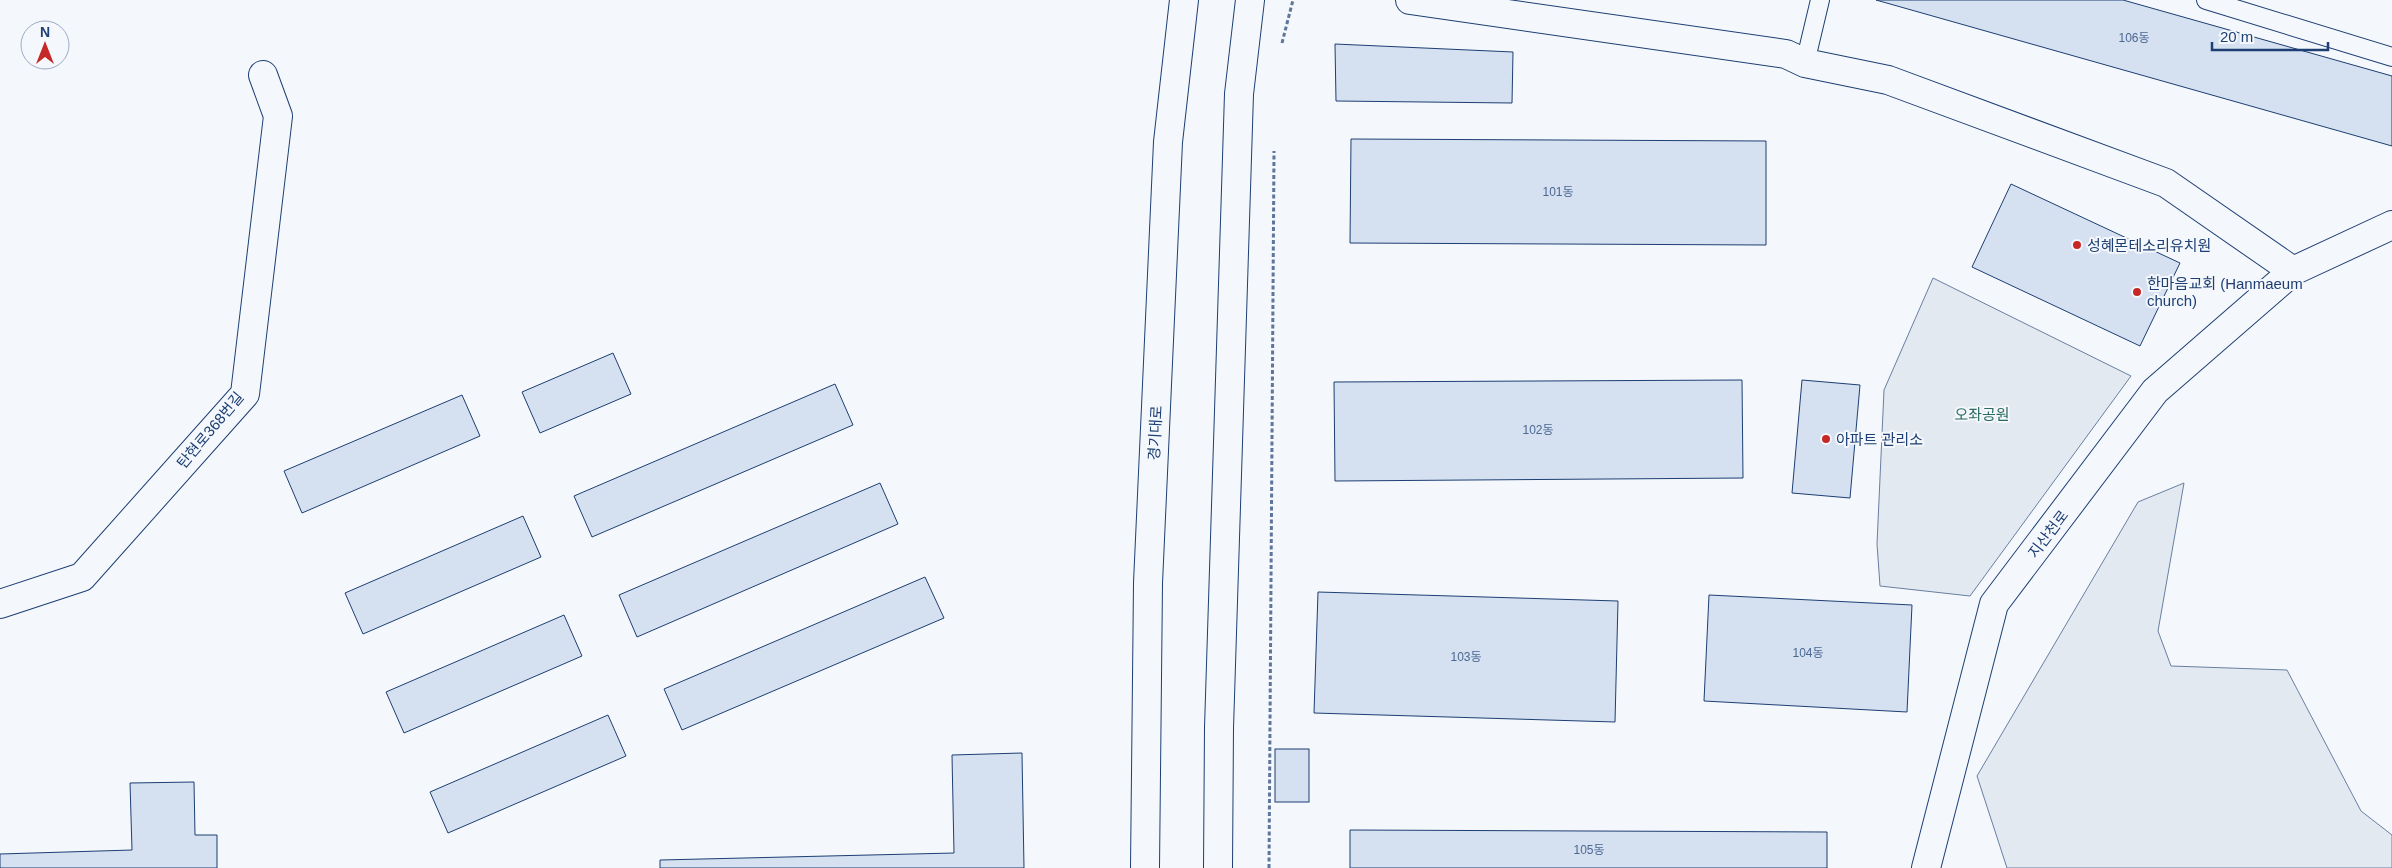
<svg xmlns="http://www.w3.org/2000/svg" width="2392" height="868" font-family="Helvetica,'Noto Sans KR',sans-serif">
<style>
.green{fill:#e3e9f0;stroke:#687fa3}
.building{fill:#d5e0f0;stroke:#1d3f73}
.lines{fill:none;stroke-linecap:round;stroke-linejoin:round}
.service-casing{stroke:#1d3f73;stroke-width:20}
.minor-casing{stroke:#1d3f73;stroke-width:30}
.primary-casing{stroke:#1d3f73;stroke-width:30}
.path{stroke:#5e769c;stroke-width:3;stroke-dasharray:4 2.5;stroke-linecap:butt}
.service{stroke:#f4f7fb;stroke-width:18}
.minor{stroke:#f4f7fb;stroke-width:28}
.primary{stroke:#f4f7fb;stroke-width:28}
.poi-dot{fill:#c62828;stroke:#f4f7fb;stroke-width:2}
.labels{text-anchor:middle;dominant-baseline:central;stroke-width:4;stroke-linejoin:round;paint-order:stroke}
.number-label{font-size:12px;fill:#4b6792}
.poi-label{font-size:15px;fill:#1d3f73;stroke:#f4f7fb;text-anchor:start}
.park-label{font-size:15px;fill:#2c6c60;stroke:#f4f7fb}
.street-label{font-size:15px;fill:#1d3f73;stroke:#f4f7fb}
</style>
<rect width="100%" height="100%" fill="#f4f7fb"/>
<g class="green">
<polygon points="1933,278 2131,376 1970,596 1880,586 1877,544 1884,390"/>
<polygon points="2184,483 2158,631 2171,666 2287,670 2361,811 2392,835 2392,868 2007,868 1977,776 2138,502"/>
</g>
<g class="building">
<polygon points="1876,0 2123,0 2392,76 2392,146"/>
<polygon points="1335,44 1513,52 1512,103 1336,101"/>
<polygon points="1351,139 1766,141 1766,245 1350,243"/>
<polygon points="2011,184 2180,263 2140,346 1972,267"/>
<polygon points="613,353 631,394 540,433 522,392"/>
<polygon points="1742,380 1743,478 1335,481 1334,382"/>
<polygon points="1802,380 1860,385 1850,498 1792,493"/>
<polygon points="835,384 853,425 592,537 574,496"/>
<polygon points="462,395 480,436 302,513 284,471"/>
<polygon points="880,483 898,524 637,637 619,595"/>
<polygon points="523,516 541,557 363,634 345,593"/>
<polygon points="925,577 944,618 682,730 664,689"/>
<polygon points="1318,592 1618,601 1615,722 1314,713"/>
<polygon points="1709,595 1912,605 1907,712 1704,701"/>
<polygon points="564,615 582,656 404,733 386,692"/>
<polygon points="608,715 626,756 448,833 430,792"/>
<rect x="1275" y="749" width="34" height="53"/>
<polygon points="1022,753 1024,868 660,868 660,860 954,853 952,755"/>
<polygon points="194,782 195,835 217,835 217,868 0,868 0,854 132,850 130,783"/>
<polygon points="1350,830 1827,832 1827,868 1350,868"/>
</g>
<g class="lines">
<g class="service-casing">
<g id="service">
<polyline points="2206,0 2392,57"/>
<polyline points="1805,63 1820,0"/>
</g>
</g>
<g class="minor-casing">
<g id="minor">
<polyline points="1410,0 1786,54 1805,63 1888,80 2166,183 2293,271"/>
<polyline points="0,604 82,577 245,394 278,116 263,75"/>
<polyline points="1926,868 1994,604 2155,391 2293,271 2392,225"/>
</g>
</g>
<g class="primary-casing">
<g id="primary">
<polyline points="1145,868 1148,583 1168,142 1184,0"/>
<polyline points="1218,868 1219,728 1239,94 1250,0"/>
</g>
</g>
<g class="path">
<polyline points="1282,43 1293,0"/>
<polyline points="1269,868 1274,151"/>
</g>
<use href="#service" class="service"/>
<use href="#minor" class="minor"/>
<use href="#primary" class="primary"/>
</g>
<g class="poi-dot">
<circle cx="2077" cy="245" r="5"/>
<circle cx="2137" cy="292" r="5"/>
<circle cx="1826" cy="439" r="5"/>
</g>
<g class="labels">
<g class="number-label">
<text x="2134" y="38">106동</text>
<text x="1558" y="192">101동</text>
<text x="1538" y="430">102동</text>
<text x="1808" y="653">104동</text>
<text x="1466" y="657">103동</text>
<text x="1589" y="850">105동</text>
</g>
<g class="poi-label">
<text x="2087" y="245">성혜몬테소리유치원</text>
<text x="2147" y="283">한마음교회 (Hanmaeum<tspan x="2147" dy="17">church)</tspan></text>
<text x="1836" y="439">아파트 관리소</text>
</g>
<g class="park-label">
<text x="1982" y="414">오좌공원</text>
</g>
<g class="street-label">
<text transform="translate(210 430) rotate(-50)">탄현로368번길</text>
<text transform="translate(1155 433) rotate(-87)">경기대로</text>
<text transform="translate(2048 534) rotate(-53)">지산천로</text>
</g>
</g>
<g transform="translate(45 45)"><circle r="24" fill="#f4f7fb" stroke="#9eadc5"/>
<path d="M0-4L9 19L0 12L-9 19Z" fill="#c62828"/>
<text y="-8" font-size="14" font-weight="bold" text-anchor="middle" fill="#1d3f73">N</text>
</g>
<path d="M2212 42v8h116v-8" fill="none" stroke="#1d3f73" stroke-width="2.5"/>
<text x="2220" y="42" font-size="15" fill="#1d3f73" stroke="#f4f7fb" stroke-width="4" paint-order="stroke">20 m</text>
</svg>
